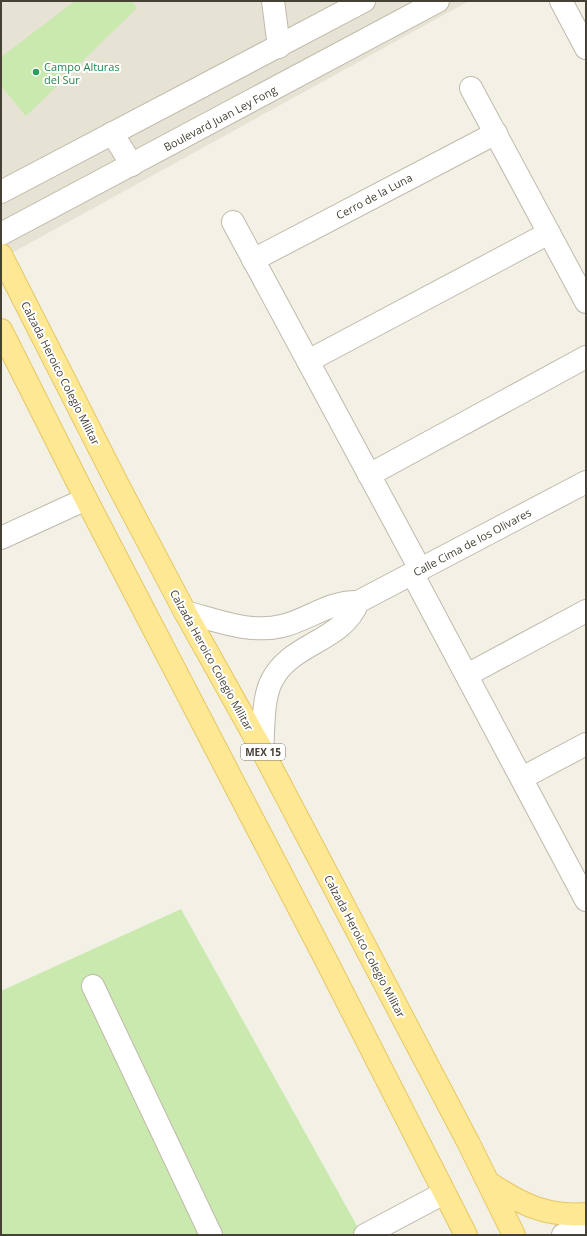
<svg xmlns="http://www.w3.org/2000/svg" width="587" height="1236" font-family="'Open Sans',sans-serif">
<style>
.residential{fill:#e7e3d4}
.green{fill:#cae9ae}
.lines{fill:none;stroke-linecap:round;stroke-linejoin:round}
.minor-casing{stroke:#bfb9a9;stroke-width:24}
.major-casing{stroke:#e6c762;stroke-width:24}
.minor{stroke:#fff;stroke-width:22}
.major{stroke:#ffe894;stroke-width:22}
.leisure-dot{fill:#2e9e5b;stroke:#fff;stroke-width:1.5}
.labels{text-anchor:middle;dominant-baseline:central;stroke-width:4;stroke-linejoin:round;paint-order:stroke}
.shield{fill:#fff;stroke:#7e7a72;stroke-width:1}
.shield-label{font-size:10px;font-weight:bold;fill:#464135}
.leisure-label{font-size:11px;fill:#27864d;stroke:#fff;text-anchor:start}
.street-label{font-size:11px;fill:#464135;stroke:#fff}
</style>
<rect width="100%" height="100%" fill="#f3f0e6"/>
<polygon class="residential" points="1,1 469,1 1,259"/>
<g class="green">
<polygon points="75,1 132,1 137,8 26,116 1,86 1,57"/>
<polygon points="181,909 362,1235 1,1235 1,991"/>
</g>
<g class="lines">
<g class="minor-casing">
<g id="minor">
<polyline points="273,1 279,47"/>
<polyline points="561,1 586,48"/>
<polyline points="471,88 586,302"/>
<polyline points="112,133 132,165"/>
<polyline points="1,192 364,1"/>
<polyline points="233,222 420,569"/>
<polyline points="1,234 438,1"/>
<polyline points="253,260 496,133"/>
<polyline points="308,361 549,233"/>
<polyline points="369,475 586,357"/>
<polyline points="1,538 86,499"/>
<polyline points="412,573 586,900"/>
<polyline points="358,602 586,482"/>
<path d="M185,612C216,620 250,634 282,626C308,620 329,601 358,602"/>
<polyline points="467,675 586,611"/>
<path d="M262,750C264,729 262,702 271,682C290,642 342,643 358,602"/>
<polyline points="522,778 586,744"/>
<polyline points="93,986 211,1235"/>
<polyline points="365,1235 444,1193"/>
<polyline points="563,1235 586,1222"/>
</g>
</g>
<g class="major-casing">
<g id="major">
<polyline points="1,255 118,485 185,612 262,750 468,1142 514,1235"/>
<polyline points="1,330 86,499 328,964 466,1235"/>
<path d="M489,1183C521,1204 546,1217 586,1214"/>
</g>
</g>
<use href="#minor" class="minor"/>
<use href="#major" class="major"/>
</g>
<circle class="leisure-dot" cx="36" cy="72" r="4"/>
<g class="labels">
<rect class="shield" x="241" y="744" width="44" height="16" rx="3"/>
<g class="shield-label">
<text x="263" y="752">MEX 15</text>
</g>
<g class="leisure-label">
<text x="44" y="66">Campo Alturas<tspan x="44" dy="13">del Sur</tspan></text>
</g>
<g class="street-label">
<text transform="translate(220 118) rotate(-28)">Boulevard Juan Ley Fong</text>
<text transform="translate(374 196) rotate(-28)">Cerro de la Luna</text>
<text transform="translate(61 373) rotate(63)">Calzada Heroico Colegio Militar</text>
<text transform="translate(472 542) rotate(-28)">Calle Cima de los Olivares</text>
<text transform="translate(212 660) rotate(61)">Calzada Heroico Colegio Militar</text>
<text transform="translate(365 946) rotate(62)">Calzada Heroico Colegio Militar</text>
</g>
</g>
<rect width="587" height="1236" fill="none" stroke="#464135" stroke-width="4"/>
</svg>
